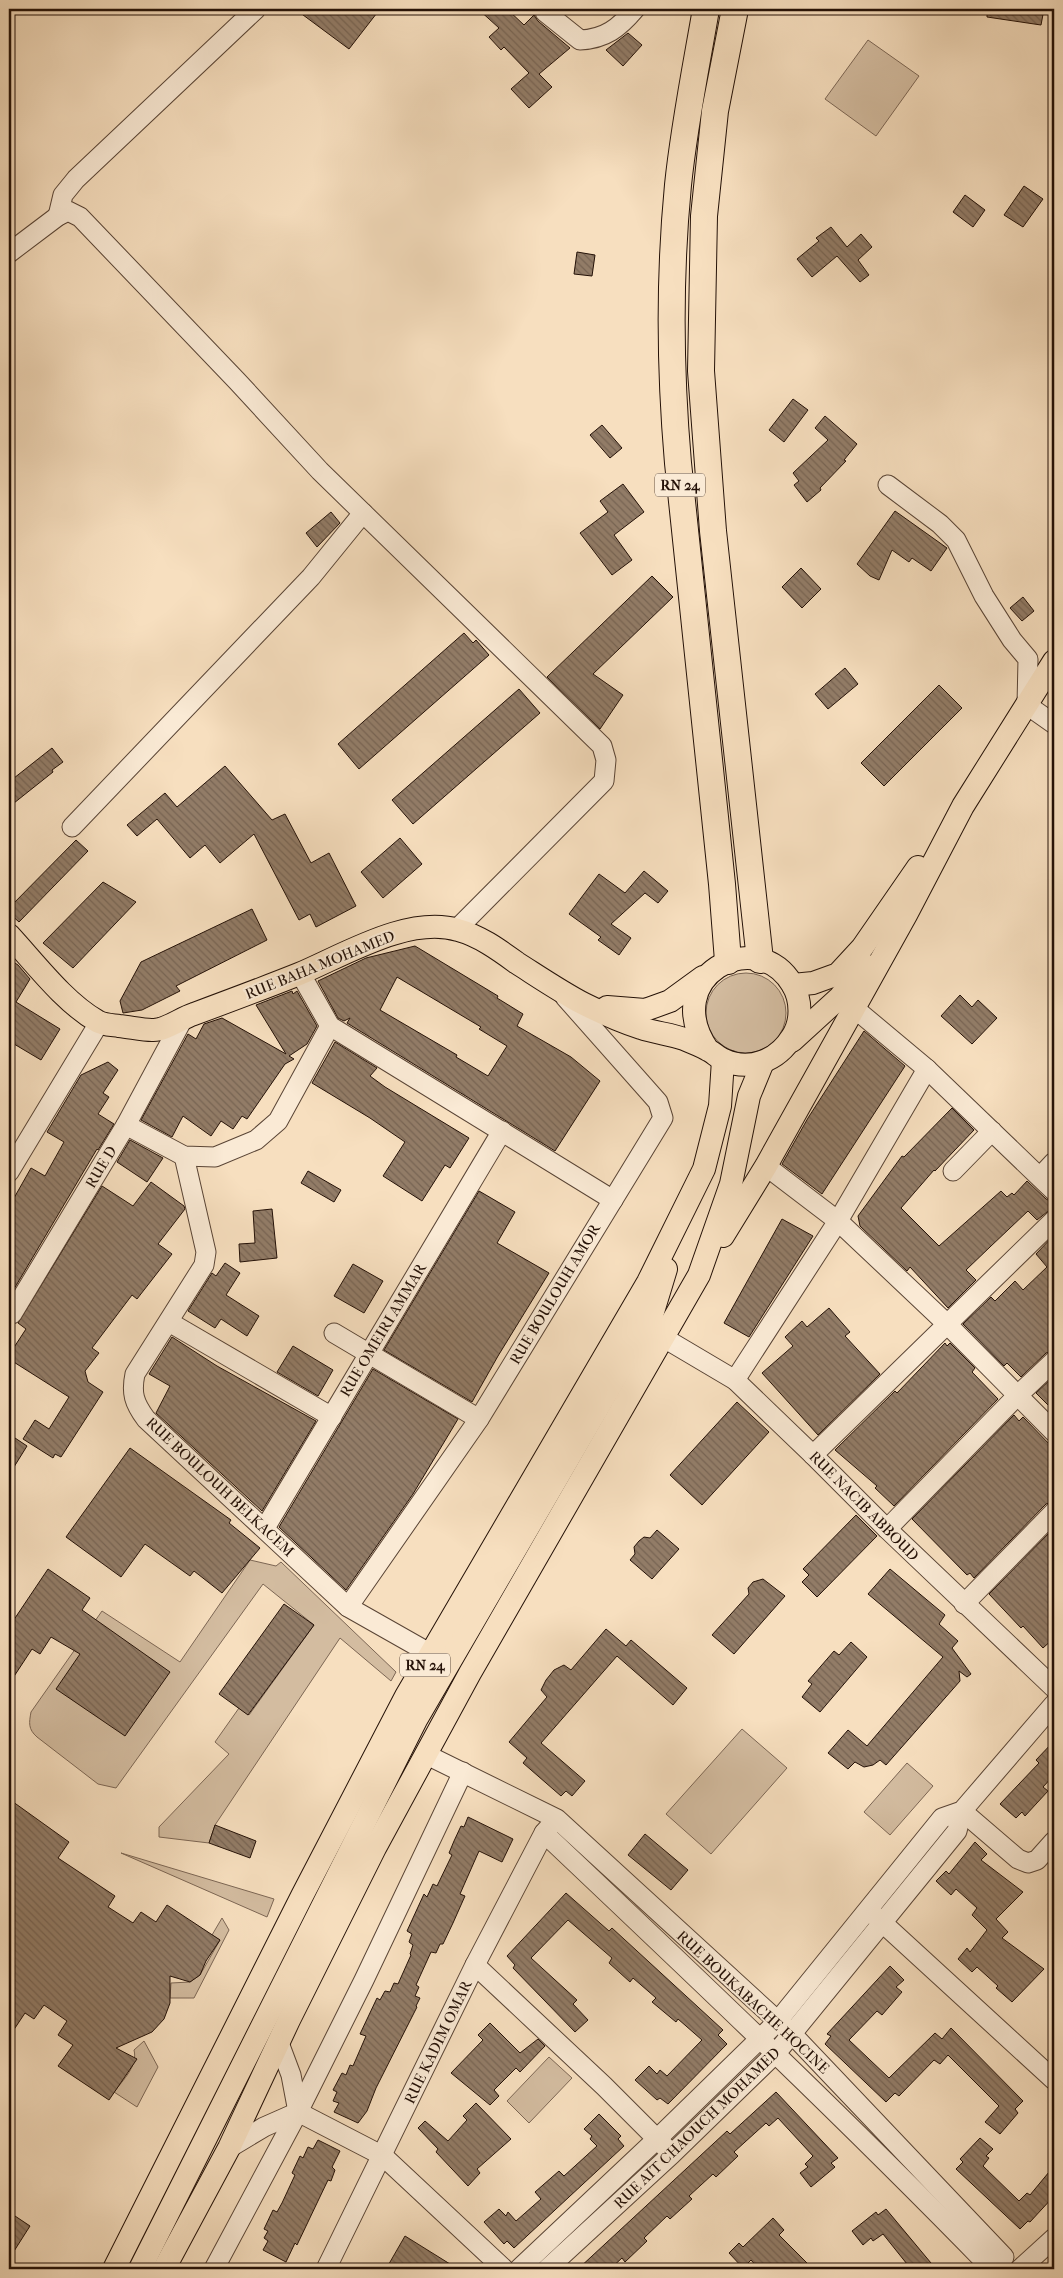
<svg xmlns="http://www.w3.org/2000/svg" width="1063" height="2278" font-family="'IM FELL French Canon',serif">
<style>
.green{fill:#d3bca0;stroke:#7c6654}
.building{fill:url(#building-back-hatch);stroke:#241107;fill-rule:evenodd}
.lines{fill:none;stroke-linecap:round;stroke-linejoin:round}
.minor-casing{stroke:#594435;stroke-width:21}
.major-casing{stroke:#241107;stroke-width:24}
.highway-casing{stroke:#241107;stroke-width:28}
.minor{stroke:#faead5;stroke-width:19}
.major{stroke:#f7dfbf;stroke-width:22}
.highway{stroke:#f7dfbf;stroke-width:26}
.labels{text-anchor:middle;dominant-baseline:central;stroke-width:4;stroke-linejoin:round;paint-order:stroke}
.shield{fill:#faead5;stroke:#645245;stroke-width:1}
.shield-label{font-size:14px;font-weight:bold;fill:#241107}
.street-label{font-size:15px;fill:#241107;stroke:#faead5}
</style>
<defs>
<pattern id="building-back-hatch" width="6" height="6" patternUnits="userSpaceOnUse" patternTransform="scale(1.25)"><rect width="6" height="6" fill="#927c67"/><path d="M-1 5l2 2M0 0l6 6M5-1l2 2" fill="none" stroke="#776453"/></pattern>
</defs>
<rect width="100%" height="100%" fill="#f7dfbf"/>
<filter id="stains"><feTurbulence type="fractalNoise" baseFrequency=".004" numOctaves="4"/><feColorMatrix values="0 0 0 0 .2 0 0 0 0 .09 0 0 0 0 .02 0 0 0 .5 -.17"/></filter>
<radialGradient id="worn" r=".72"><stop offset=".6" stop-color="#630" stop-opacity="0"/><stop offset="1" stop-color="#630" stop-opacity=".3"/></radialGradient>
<g class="green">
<polygon points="868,40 919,76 876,136 825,99"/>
<circle cx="746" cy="1013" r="40"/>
<path d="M250,1560L276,1566L281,1562L396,1672L391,1681L340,1638L215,1825L209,1843L159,1837V1827L229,1754L215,1742L239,1708L249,1715L314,1625L263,1584L116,1788L98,1784L37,1737C28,1729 29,1723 31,1712L102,1611L180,1662Z"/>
<polygon points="742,1729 787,1768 711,1854 666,1814"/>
<polygon points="907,1763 933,1786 890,1835 864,1812"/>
<polygon points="121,1853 274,1899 267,1917"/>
<polygon points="222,1918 229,1930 194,1998 170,1998 171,1983 190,1982 200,1975 220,1940 212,1935"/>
<path d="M144,2041L158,2067L137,2107L114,2092C123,2080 138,2066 134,2050Z"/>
<polygon points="549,2057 572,2078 529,2123 507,2101"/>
</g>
<g class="building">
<polygon points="295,9 380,9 349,49"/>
<polygon points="478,9 507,9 524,25 534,15 538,21 570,48 539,74 552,87 529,108 511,89 529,73 504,47 501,50 489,37 499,28"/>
<polygon points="987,9 1044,9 1041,25 987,17"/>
<polygon points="628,33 642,45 623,66 606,50"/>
<polygon points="1024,186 1043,199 1023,227 1004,215"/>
<polygon points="965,195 985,210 973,227 953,212"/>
<polygon points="831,227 847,247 861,234 872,247 858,260 869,275 860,282 837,256 812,277 797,259 819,241 816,238"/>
<polygon points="577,252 595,255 592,276 574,274"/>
<polygon points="793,399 808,410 784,442 769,430"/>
<polygon points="825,416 857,444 844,460 846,461 820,488 821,490 807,502 794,485 799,481 793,473 828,440 815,428"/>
<polygon points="602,425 622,448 610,458 590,435"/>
<polygon points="623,484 644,512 614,535 632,560 612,575 580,533 608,512 600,501"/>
<polygon points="895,511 947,548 931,571 912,558 909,562 892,550 879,580 870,576 857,564"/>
<polygon points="331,512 340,523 317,547 306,533"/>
<polygon points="801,568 821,589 802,608 782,587"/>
<polygon points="652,576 673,597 593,674 623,695 600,729 547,677"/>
<polygon points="1023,597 1034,611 1022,621 1010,608"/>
<polygon points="464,633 473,643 476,640 489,655 359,769 338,744"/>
<polygon points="845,668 858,684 828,709 815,694"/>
<polygon points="939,685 962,708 884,786 861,763"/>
<polygon points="519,689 540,713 413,824 392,800"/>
<polygon points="52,748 63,762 52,770 53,772 9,807 9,782"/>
<polygon points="225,766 272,820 285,814 311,863 329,853 356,906 316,927 310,914 299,920 254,834 220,863 205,845 190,858 157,819 137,836 127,825 165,793 177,807"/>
<polygon points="400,838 422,864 383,898 361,872"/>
<polygon points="76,840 88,851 19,922 9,913 9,908"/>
<polygon points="644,871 668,891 658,903 645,893 611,924 631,938 619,955 598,940 601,937 569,914 599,874 625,893"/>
<polygon points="103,882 136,902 73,968 43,943"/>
<polygon points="252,909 267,940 176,986 180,991 142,1010 123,1013 120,1001 141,962"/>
<path d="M415,946L498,996L497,998L523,1014L517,1026L571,1057L600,1081L555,1151L347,1023L350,1018L344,1021L338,1018L318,981L366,958ZM397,977L481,1027L479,1029L507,1046L488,1076L456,1057L457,1055L380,1010Z"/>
<polygon points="9,959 18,965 30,979 16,1002 60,1029 41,1060 9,1041"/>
<polygon points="292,991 293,994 297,991 317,1026 307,1044 289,1056 294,1059 285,1064 247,1119 242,1116 233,1129 221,1121 211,1136 183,1116 172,1137 141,1120 188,1034 196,1039 204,1024 222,1018 286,1054 256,1005"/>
<polygon points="960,995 972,1007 978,1000 997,1018 972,1044 941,1016"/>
<polygon points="864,1031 905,1066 822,1194 782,1164 808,1118"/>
<polygon points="335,1042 377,1068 370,1076 385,1087 469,1138 450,1168 445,1165 422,1201 383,1176 405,1142 370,1118 312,1083"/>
<polygon points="108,1062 118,1070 103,1093 109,1097 98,1114 114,1124 98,1150 97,1149 14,1289 9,1286 9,1195 14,1198 31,1168 45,1176 64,1142 47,1132 81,1075"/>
<polygon points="952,1108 974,1130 935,1171 934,1170 901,1208 939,1246 1001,1191 1007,1197 1012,1193 1014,1195 1027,1181 1046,1199 1054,1203 1054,1209 1047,1212 1037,1220 1028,1211 990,1247 966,1270 976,1280 948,1308 910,1267 907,1271 860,1226 858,1216 902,1156 904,1157"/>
<polygon points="130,1140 163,1158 147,1182 117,1162"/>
<polygon points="308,1171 341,1190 334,1202 301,1183"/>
<polygon points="151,1182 184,1206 185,1209 158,1244 172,1254 137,1299 132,1295 92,1348 99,1353 85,1371 88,1382 103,1392 61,1457 55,1454 53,1458 23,1439 35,1420 49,1429 69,1397 9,1359 9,1355 26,1329 18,1323 102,1186 133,1206"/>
<polygon points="479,1191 515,1212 497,1243 549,1273 498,1356 472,1402 384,1350"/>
<polygon points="272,1209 277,1258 240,1262 239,1244 255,1243 253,1211"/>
<polygon points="782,1219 813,1236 749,1337 724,1323"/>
<polygon points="1054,1235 1054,1350 1046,1353 1021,1377 1007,1363 1004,1366 963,1324 991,1297 995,1301 1015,1281 1023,1290 1047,1267 1036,1254"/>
<polygon points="225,1263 240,1273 226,1295 259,1316 247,1336 221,1319 215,1328 188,1311 212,1273 216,1276"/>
<polygon points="353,1264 383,1281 364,1313 334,1296"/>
<polygon points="829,1308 850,1332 845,1336 880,1374 818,1435 762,1373 793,1346 785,1337 802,1321 807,1327"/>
<polygon points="172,1337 217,1366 316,1421 262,1511 156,1413 170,1386 149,1374"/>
<polygon points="945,1343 947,1346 950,1343 975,1368 972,1372 998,1399 894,1506 875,1488 877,1486 835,1450 895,1391 897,1393"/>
<polygon points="293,1346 333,1370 318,1396 277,1372"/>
<polygon points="373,1369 458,1419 413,1494 346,1590 279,1527"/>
<polygon points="1054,1376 1054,1411 1036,1393"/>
<polygon points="737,1402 769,1432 702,1505 670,1475"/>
<polygon points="1014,1415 1019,1421 1023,1417 1054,1449 1054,1501 1046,1504 974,1578 970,1573 967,1575 912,1519"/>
<polygon points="9,1434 27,1446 9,1475"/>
<polygon points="130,1448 231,1520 229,1523 260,1548 222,1593 194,1571 190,1576 145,1544 121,1577 66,1537"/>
<polygon points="856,1515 877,1536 817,1597 802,1582 809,1575 803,1569"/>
<polygon points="1054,1528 1054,1638 1043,1648 1023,1626 1021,1628 989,1594"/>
<polygon points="657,1530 679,1549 652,1579 630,1560 635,1554 634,1547 639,1541 644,1537 650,1538"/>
<polygon points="48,1569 90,1598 82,1610 170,1672 125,1736 56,1689 80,1654 51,1637 40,1654 32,1649 9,1684 9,1627"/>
<polygon points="890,1569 945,1615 939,1624 958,1641 952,1648 971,1674 967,1677 959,1671 960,1681 886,1765 880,1760 873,1765 864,1767 855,1762 848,1769 828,1753 848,1730 867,1746 943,1657 868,1594"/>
<polygon points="763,1579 785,1596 734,1654 712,1635 749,1594 748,1588 753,1582"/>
<polygon points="284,1604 314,1625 248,1715 219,1694"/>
<polygon points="606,1629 626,1646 631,1640 687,1688 673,1705 617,1656 541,1743 585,1781 572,1796 566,1791 561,1796 523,1763 527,1758 509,1742 547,1697 541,1690 546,1680 554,1670 564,1665 571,1670"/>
<polygon points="851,1642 867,1657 820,1712 802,1697 812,1684 808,1681 834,1651 839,1655"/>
<polygon points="1054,1741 1054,1775 1043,1787 1048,1791 1025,1816 1022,1812 1016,1818 1000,1804 1039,1763 1036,1760"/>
<polygon points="9,1799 69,1842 58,1858 115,1896 108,1907 133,1923 141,1912 156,1922 167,1905 220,1940 206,1961 200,1975 190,1982 170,1976 170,2003 164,2019 152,2032 116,2048 137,2059 109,2100 58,2066 73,2045 58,2035 67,2021 44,2005 34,2019 25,2013 9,2037"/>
<polygon points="468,1817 513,1839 502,1862 479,1851 460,1894 465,1896 453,1923 443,1944 440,1944 436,1953 431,1952 416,1985 419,1987 415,1996 420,1998 416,2006 417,2007 376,2088 367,2111 358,2123 334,2112 339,2103 333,2101 337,2092 333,2090 342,2073 346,2075 350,2065 353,2066 366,2036 360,2034 377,1998 380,2000 385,1991 390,1992 394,1983 398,1984 411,1955 410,1954 413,1945 409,1942 412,1934 407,1931 424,1894 427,1897 433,1884 437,1886 452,1855 449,1853 454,1841 461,1826 464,1827"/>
<polygon points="215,1825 256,1841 250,1858 209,1843"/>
<polygon points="645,1834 688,1870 671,1890 628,1855"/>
<polygon points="975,1842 987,1854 981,1860 1023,1892 996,1919 1008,1932 1002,1938 1044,1969 1012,2002 996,1988 998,1986 977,1967 972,1972 958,1959 967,1948 970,1952 987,1930 972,1915 977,1908 956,1889 951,1895 936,1881 946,1871 949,1874"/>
<polygon points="566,1893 609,1931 612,1928 723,2030 718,2035 727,2044 668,2104 660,2098 657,2100 635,2080 649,2066 657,2074 660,2070 667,2076 702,2040 678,2019 676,2022 652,2002 656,1998 633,1978 630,1982 609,1963 612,1958 568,1920 531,1958 577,2000 573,2004 588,2020 575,2032 513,1968 515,1965 507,1956"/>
<polygon points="890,1966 904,1980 896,1987 902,1992 882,2015 877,2011 849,2040 889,2078 935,2033 942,2039 951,2028 1023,2101 1015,2109 1018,2113 1000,2134 985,2122 999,2106 948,2055 940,2064 934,2060 899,2096 895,2093 886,2102 825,2044 831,2036 827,2034"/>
<polygon points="490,2023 520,2053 538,2039 545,2046 520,2072 516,2068 494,2090 499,2096 490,2105 451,2073 483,2040 478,2035"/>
<polygon points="776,2092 838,2158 831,2163 835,2167 811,2187 800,2173 808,2167 805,2164 813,2156 778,2118 769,2126 766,2123 734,2152 738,2156 716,2177 713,2174 689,2196 692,2199 670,2219 667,2216 644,2238 647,2241 625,2262 622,2258 610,2269 578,2269 727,2131 730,2134"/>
<polygon points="476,2103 511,2139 477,2169 480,2173 468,2186 436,2152 438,2149 418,2128 425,2121 448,2141 467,2120 463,2116"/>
<polygon points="599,2114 621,2136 618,2139 624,2146 514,2248 507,2241 504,2244 484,2222 499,2209 506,2216 508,2212 516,2221 541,2199 535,2192 559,2171 564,2176 597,2146 590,2139 592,2136 584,2129"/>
<polygon points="980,2138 993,2149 986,2156 989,2158 983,2166 1019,2201 1027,2193 1030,2195 1054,2166 1054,2196 1030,2222 1028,2221 1020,2229 956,2169 963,2162 960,2159"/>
<polygon points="318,2140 340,2151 332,2167 335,2170 331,2181 328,2180 297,2245 295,2243 286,2262 263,2250 268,2241 264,2238 268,2231 264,2229 273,2210 277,2212 282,2203 295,2175 292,2173 300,2156 303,2158 308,2147 313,2149"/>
<polygon points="886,2209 936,2269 911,2269 883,2234 873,2241 871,2238 863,2245 852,2231 876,2212 878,2215"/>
<polygon points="9,2212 30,2226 9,2259"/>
<polygon points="773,2218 784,2230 779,2235 813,2269 767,2269 762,2264 758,2268 751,2260 743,2268 729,2253 739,2243 743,2247"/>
<polygon points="405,2236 458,2269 386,2269"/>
</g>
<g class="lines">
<g class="minor-casing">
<g id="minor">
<path d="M545,12L580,40C605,39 619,28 635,9"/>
<polyline points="58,216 63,195 76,179 256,9"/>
<polyline points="9,253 58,216 68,211 80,217 237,381 320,471 602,746 606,760 604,781 457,929"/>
<polyline points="888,485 940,524 956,540 984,596 1012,640 1028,659 1027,705 1054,724"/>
<polyline points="72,827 311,577 363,513"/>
<polyline points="300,973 330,1026 613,1200"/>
<polyline points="854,1008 927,1069 1054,1191"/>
<polyline points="126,1125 184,1156 215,1157 256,1140 278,1121 330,1026"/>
<path d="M184,1156L206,1252L204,1265L135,1374C131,1393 134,1403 146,1419L348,1607L431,1654"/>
<polyline points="766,1166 838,1221 947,1324 1054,1432"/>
<polyline points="953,1171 992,1131"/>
<polyline points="9,1172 99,1023"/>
<polyline points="1040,1177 1054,1162"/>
<polyline points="9,1312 12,1314 126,1125 184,1017"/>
<polyline points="169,1322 332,1417"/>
<polyline points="334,1333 479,1419"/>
<polyline points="664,1338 735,1380 813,1455 887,1529 1054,1688"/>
<polyline points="735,1380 838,1221 927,1069"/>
<polyline points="813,1455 1054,1220"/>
<polyline points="265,1528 502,1131"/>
<polyline points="887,1529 1017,1396 1054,1361"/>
<polyline points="964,1604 1054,1512"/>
<polyline points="348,1607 479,1419 663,1118 658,1102 565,997"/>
<polyline points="425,1754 557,1819 793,2035 1004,2257"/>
<polyline points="962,1811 1018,1859 1028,1863 1037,1860 1054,1841"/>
<path d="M544,1833C695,1976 846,2119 991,2268"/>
<polyline points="874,1915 1054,2080"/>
<polyline points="475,1965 604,2086 666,2148"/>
<polyline points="279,2043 291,2075 298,2112"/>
<polyline points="298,2112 383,2156 504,2269"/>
<polyline points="229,2148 264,2127 298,2112"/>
<polyline points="214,2269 298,2112 364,1980 463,1772"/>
<polyline points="326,2269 475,1965 544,1833 551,1825"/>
<polyline points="519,2269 657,2139 777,2022 942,1818 962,1811 1054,1704"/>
<polyline points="547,2269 672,2154 777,2052 957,1831 962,1811"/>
<polyline points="1020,2269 1054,2238"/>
</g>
</g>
<g class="major-casing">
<g id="major">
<path d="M9,935C35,963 64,1002 97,1021C103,1025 112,1025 119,1026C130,1027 142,1030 152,1030C165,1031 181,1018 194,1014C229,1001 264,988 299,974C344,955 409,915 458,930C480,936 499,950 517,963C539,977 561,992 584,1004C602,1013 622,1022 641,1028C655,1033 671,1034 684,1039C693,1043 702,1046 710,1051C715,1054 719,1058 724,1060C750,1072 778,1060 792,1037C802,1022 802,1000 792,984C756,924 658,977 708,1050"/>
<polyline points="793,985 813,983 838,974 862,948 918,867"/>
<polyline points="607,1007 645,1010 670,1001 703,977"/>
<polyline points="792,1041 840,997 865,965"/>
<polyline points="723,1236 766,1166 906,915 963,806 1054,661"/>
<polyline points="114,2269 302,1896 406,1696 648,1282 704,1169 720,1106 723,1060"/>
<polyline points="140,2269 416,1720 652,1315 666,1269"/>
<polyline points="164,2269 229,2148 289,2020 375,1848 470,1673 699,1275 731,1184 749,1096 763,1062"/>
</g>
</g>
<g class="highway-casing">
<g id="highway">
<path d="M706,9C696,67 684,126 678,185C669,278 670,371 678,463L722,884L728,961"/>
<polyline points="735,9 715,111 704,216 701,371 713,531 760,960"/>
</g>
</g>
<use href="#minor" class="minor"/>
<use href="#major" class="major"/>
<use href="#highway" class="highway"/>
</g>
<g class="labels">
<g class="shield">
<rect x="655" y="473.5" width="50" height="23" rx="4"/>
<rect x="400" y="1653.5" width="50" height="23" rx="4"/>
</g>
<g class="shield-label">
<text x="680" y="485">RN 24</text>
<text x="425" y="1665">RN 24</text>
</g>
<g class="street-label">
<text transform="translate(320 965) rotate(-22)">RUE BAHA MOHAMED</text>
<text transform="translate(101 1167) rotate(-59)">RUE D</text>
<text transform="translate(555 1294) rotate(-59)">RUE BOULOUH AMOR</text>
<text transform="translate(383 1330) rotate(-59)">RUE OMEIRI AMMAR</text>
<text transform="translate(220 1487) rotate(43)">RUE BOULOUH BELKACEM</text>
<text transform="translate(864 1506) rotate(45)">RUE NACIB ABBOUD</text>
<text transform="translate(753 2002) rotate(43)">RUE BOUKABACHE HOCINE</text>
<text transform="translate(438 2042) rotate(-64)">RUE KADIM OMAR</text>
<text transform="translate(697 2128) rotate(-44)">RUE AIT CHAOUCH MOHAMED</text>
</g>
</g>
<rect width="1063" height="2278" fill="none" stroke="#f7dfbf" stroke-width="30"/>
<rect x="10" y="10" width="1043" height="2258" fill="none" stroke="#241107" stroke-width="2.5"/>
<rect x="15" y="15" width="1033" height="2248" fill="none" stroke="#241107"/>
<rect width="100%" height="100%" filter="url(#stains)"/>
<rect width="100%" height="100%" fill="url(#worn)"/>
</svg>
